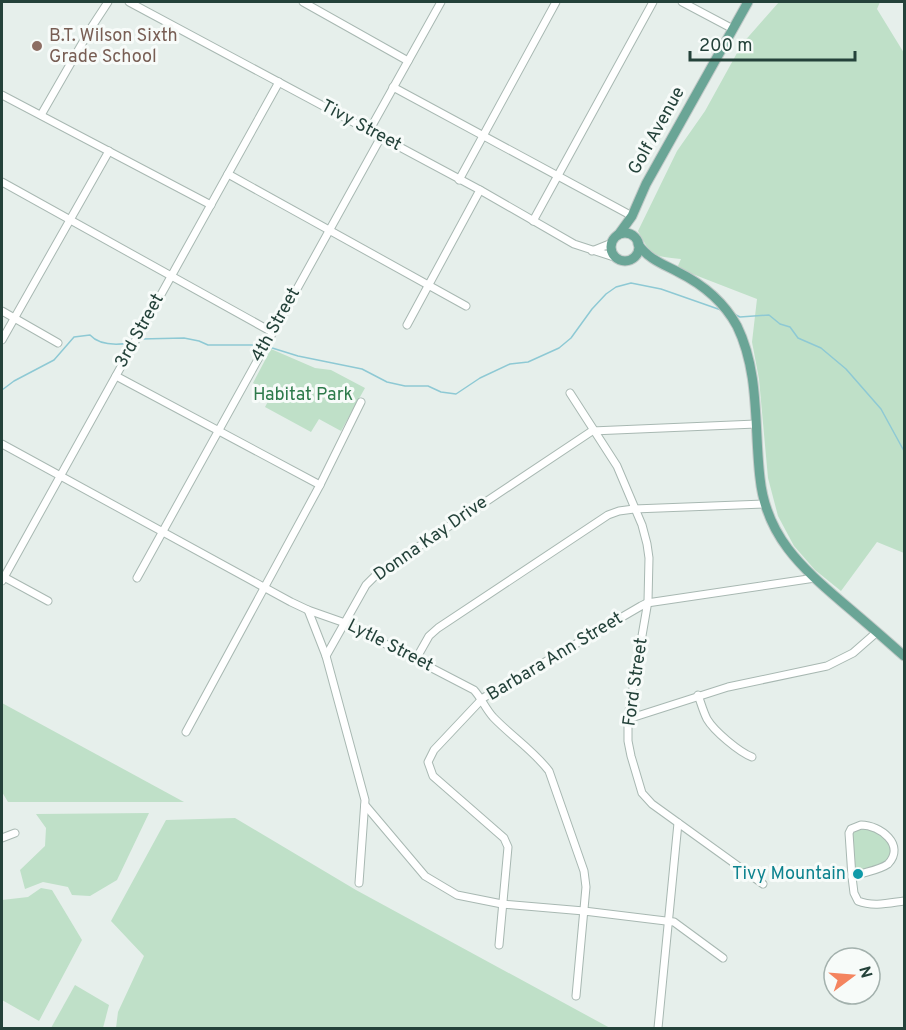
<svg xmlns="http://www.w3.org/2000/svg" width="906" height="1030" font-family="Overpass,sans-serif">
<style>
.green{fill:#bfe0c8}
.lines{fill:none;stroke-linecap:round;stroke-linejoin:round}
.stream{stroke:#8ec9d4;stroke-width:1.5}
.minor-casing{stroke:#a8b8b2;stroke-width:9}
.major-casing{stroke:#c2cac8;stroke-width:11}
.minor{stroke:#fff;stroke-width:7}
.major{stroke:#6aa596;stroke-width:9}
.education-dot{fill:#8d6e63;stroke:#f7fbf9;stroke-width:2}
.culture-dot{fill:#0f9aa8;stroke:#f7fbf9;stroke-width:2}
.labels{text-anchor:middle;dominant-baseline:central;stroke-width:6;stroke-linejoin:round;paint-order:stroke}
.education-label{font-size:18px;fill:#785e54;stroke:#f7fbf9;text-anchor:start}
.street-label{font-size:18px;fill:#24423a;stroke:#f7fbf9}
.park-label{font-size:18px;fill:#2d7a4b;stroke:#f7fbf9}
.culture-label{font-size:18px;fill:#0d838f;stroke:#f7fbf9;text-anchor:end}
</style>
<rect width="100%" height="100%" fill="#e6efeb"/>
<g class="green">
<path d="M779,2H880L877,9L904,53V553L877,542L841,591L815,570L794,546L778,516L768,478L759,379L752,342L757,299L677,268L681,259C652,256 652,257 638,231L677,151L705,111L742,44Z"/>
<polygon points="271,349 315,368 331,370 365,388 341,431 319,419 311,432 265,407 272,394 253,383"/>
<polygon points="2,704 2,703 184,802 8,802 2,792"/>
<polygon points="149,813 117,880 90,896 72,895 68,887 43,882 25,889 20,870 45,846 46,828 36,814"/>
<polygon points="235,818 356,890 610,1028 116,1028 118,1012 144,956 111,921 166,820"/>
<path d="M861,827C878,829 885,836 893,850L888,860L884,863L854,874L852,833Z"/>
<polygon points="41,888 52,890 82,940 39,1021 2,1000 2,900 28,897"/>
<polygon points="75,985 109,1005 103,1028 51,1028"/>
</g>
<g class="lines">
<g class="stream">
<polyline points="734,314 740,317 769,315 780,324 790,327 798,338 821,348 846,369 881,409 904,451"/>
<polyline points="141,339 184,338 199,341 208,345 260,345"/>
<polyline points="269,347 298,356 362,369 387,382 405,386 428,386 441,392 456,394 480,378 510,364 528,362 559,348 571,338 592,309 606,294 616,287 631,283 661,289 721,310"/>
<path d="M2,390L14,381L54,360L74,337L90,335C99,345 117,345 130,343"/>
</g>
<g class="minor-casing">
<g id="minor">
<polyline points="129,2 480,190 574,244 617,258"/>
<polyline points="303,2 408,61"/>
<polyline points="682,2 733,29"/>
<polyline points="393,87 632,216"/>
<polyline points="2,95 211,205"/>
<polyline points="41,115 91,28 108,2"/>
<polyline points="369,131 441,2"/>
<polyline points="228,174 466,306"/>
<polyline points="459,180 556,2"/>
<polyline points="2,182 272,332"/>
<polyline points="533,221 653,2"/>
<polyline points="592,251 612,243"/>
<polyline points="2,311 58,343"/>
<polyline points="407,325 480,190"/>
<polyline points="2,340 109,151"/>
<polyline points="116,376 320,485"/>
<polyline points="570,393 617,466 642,525 647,544 649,558 648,601 628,717 628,741 631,756 642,793 652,804 763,884"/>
<path d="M2,444L291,602L308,610L345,623L474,690C482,699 485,708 493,717C511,736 533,750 549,771L584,871L586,887L576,996"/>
<polyline points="2,576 48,601"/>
<polyline points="137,578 381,137"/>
<polyline points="2,581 279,82"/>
<polyline points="308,610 326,656"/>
<polyline points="416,659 429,636 438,628 608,515 619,511 634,509 765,504"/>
<path d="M698,695C701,703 703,711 707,719C714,731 739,752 752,757"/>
<polyline points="628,719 728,687 827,666 853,653 877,632"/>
<polyline points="186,732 320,485 361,402"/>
<polyline points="365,805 425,876 457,895 502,904 584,911 674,922 723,958"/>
<path d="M861,825C880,825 906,845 888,864C878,871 863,872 852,877L849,833L851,829Z"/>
<polyline points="2,838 15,833"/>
<path d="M852,877L854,893L858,901C873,907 889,903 904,901"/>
<polyline points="359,883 365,800 326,656 366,585 376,575 592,431 756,424"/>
<polyline points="499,945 508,847 504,838 433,776 428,762 434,750 483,698 641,606 647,603 815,578"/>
<polyline points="658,1028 678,823"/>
</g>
</g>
<g class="major-casing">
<g id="major">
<circle cx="625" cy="247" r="14"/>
<polyline points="619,234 632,216 646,184 748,2"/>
<path d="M638,244C648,259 663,264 678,272C702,284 724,302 737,326C760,373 754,428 760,478C766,536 801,567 843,603C863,620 884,638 904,656"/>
</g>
</g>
<use href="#minor" class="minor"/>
<use href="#major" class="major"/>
</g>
<circle class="education-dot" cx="37" cy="46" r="6"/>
<circle class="culture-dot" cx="858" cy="874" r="6"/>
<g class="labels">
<g class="education-label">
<text x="49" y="36">B.T. Wilson Sixth<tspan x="49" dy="21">Grade School</tspan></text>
</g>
<g class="street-label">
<text transform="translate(361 126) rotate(28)">Tivy Street</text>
<text transform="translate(657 131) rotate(-61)">Golf Avenue</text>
<text transform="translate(276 325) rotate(-61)">4th Street</text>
<text transform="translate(140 331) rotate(-61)">3rd Street</text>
<text transform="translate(431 539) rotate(-35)">Donna Kay Drive</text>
<text transform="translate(390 646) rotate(27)">Lytle Street</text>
<text transform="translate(555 657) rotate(-31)">Barbara Ann Street</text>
<text transform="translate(636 682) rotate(-82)">Ford Street</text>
</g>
<g class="park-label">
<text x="303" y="395">Habitat Park</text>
</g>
<g class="culture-label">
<text x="846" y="874">Tivy Mountain</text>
</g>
</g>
<rect width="906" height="1030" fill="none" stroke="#24423a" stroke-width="6"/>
<g transform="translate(852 976) rotate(74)"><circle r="28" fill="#f7fbf9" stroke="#a3b1ad" stroke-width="1.5"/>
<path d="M0-4.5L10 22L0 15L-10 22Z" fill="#f4845f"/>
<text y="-9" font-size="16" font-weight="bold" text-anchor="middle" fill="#24423a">N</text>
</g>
<path d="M690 51v9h165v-9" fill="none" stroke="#24423a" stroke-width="3"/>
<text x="699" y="51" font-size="18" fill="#24423a" stroke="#f7fbf9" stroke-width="4.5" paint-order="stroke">200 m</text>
</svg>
